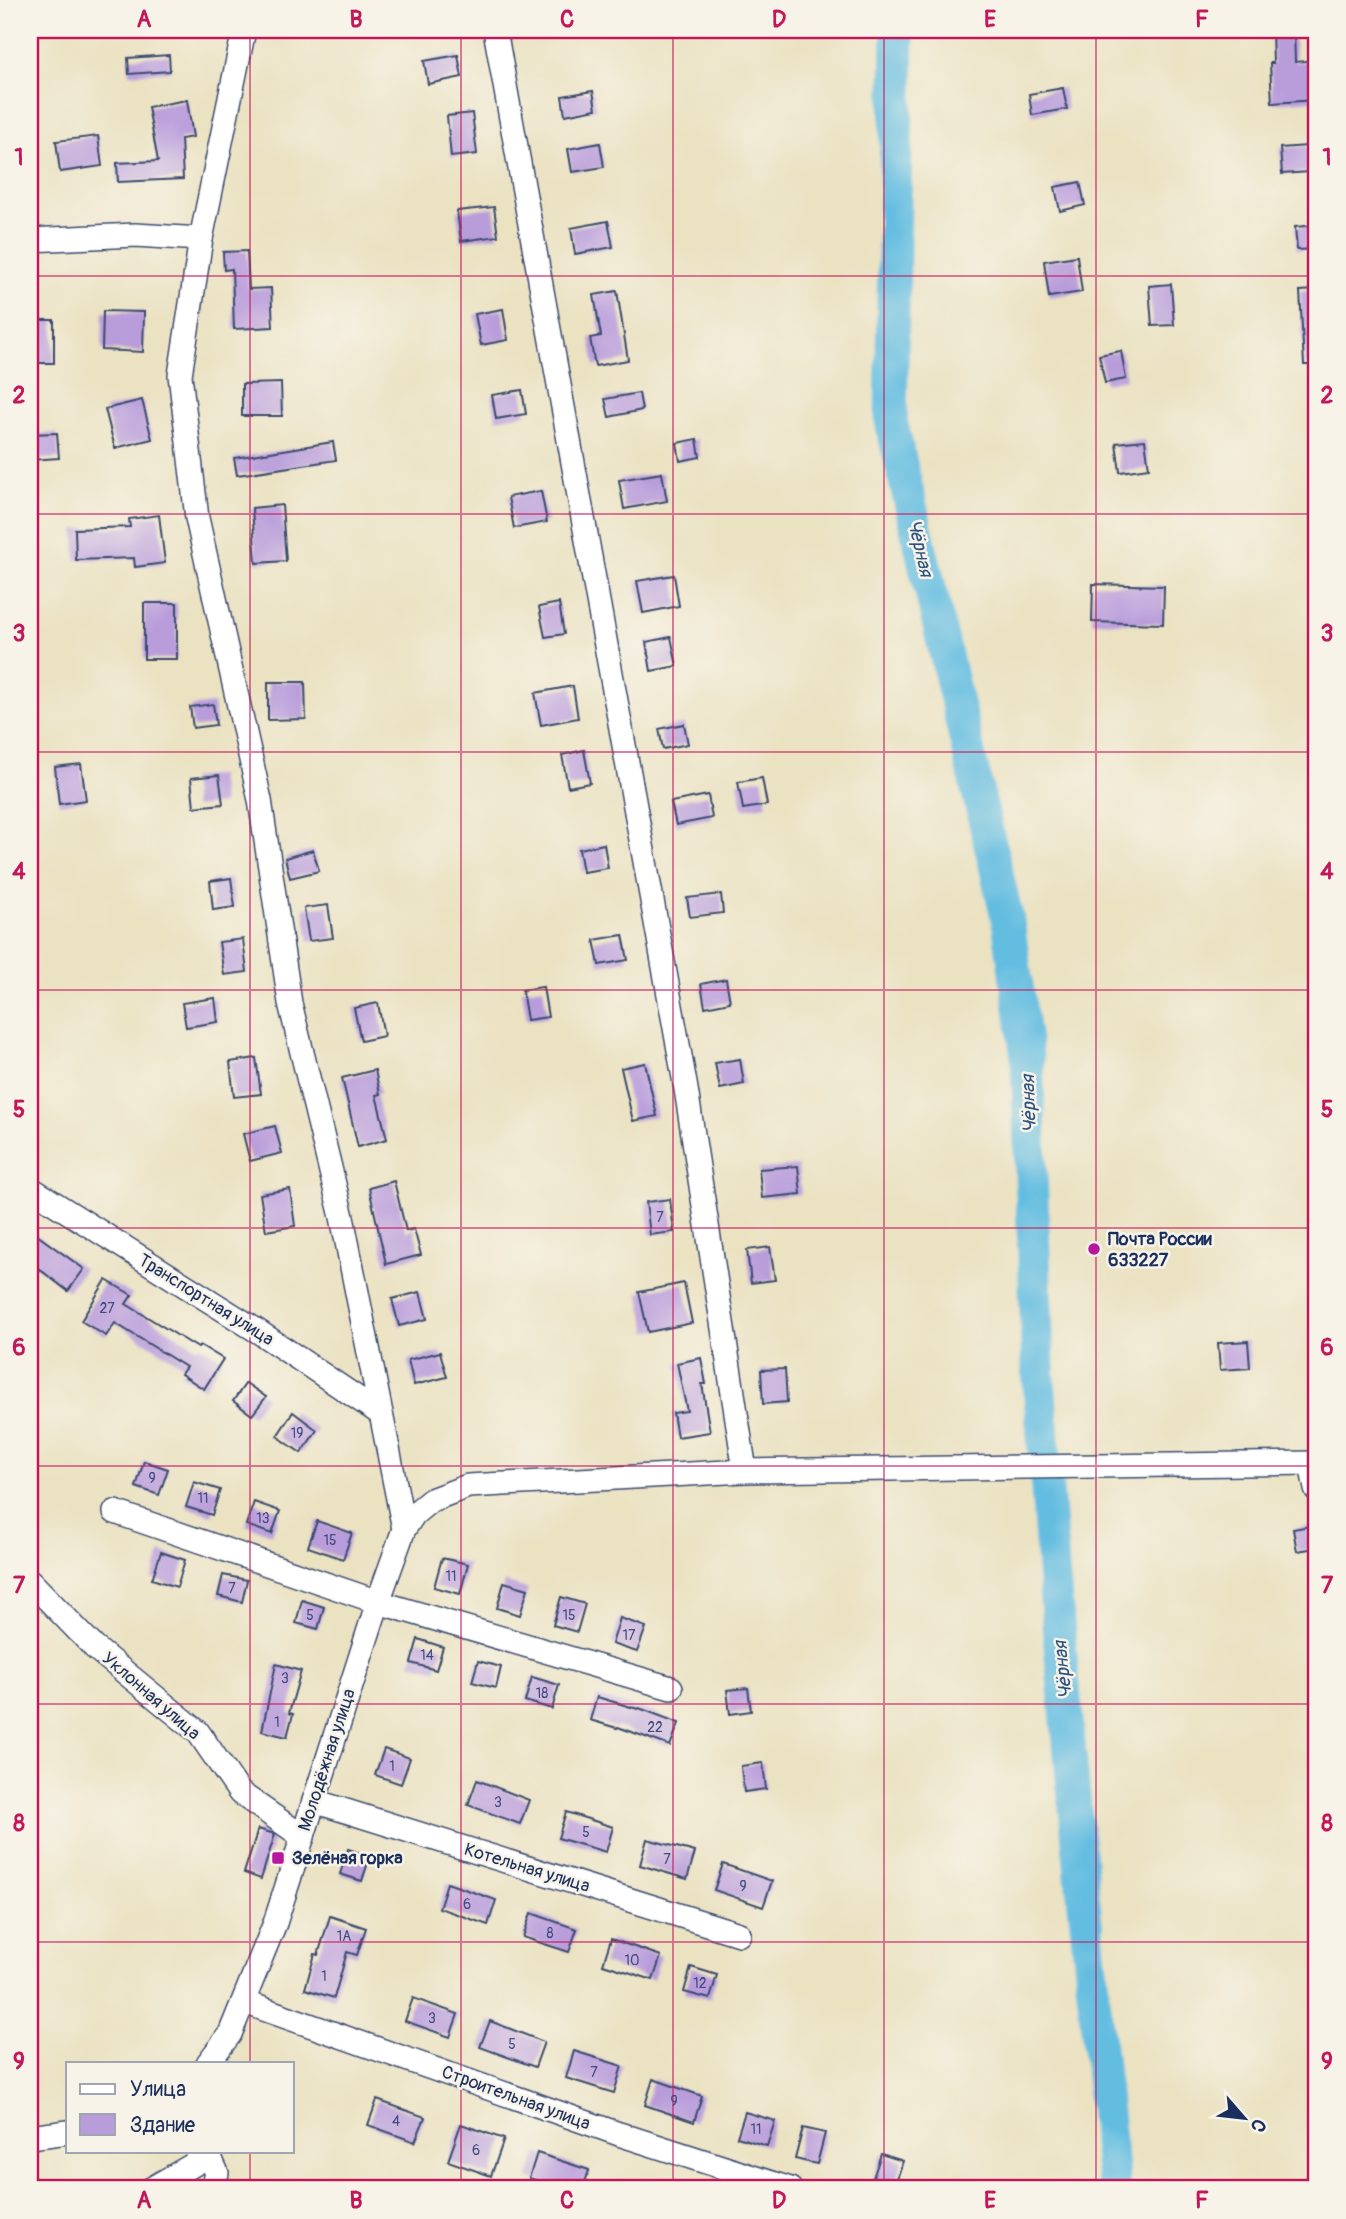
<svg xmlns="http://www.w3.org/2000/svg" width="1346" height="2219" font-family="Pangolin,sans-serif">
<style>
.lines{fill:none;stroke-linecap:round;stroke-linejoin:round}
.river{stroke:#64bde1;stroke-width:33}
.building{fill:#b99ddb}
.minor-casing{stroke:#3a4a6d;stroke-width:26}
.minor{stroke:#fff;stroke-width:23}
.grid{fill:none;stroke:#c2185b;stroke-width:2;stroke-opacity:0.55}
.poi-dot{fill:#b5179e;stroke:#f7f3e8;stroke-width:2.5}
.labels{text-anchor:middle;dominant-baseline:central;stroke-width:5;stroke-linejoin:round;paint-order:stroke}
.number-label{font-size:14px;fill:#424a7d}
.poi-label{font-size:18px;font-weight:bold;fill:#1b2f5e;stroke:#f7f3e8;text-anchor:start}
.street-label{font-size:18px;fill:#1b2f5e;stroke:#f7f3e8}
.water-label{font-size:19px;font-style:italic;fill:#2d527f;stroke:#f7f3e8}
.neatline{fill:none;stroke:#c2185b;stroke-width:2.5}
.grid-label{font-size:23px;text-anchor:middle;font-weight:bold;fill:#c2185b}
</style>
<rect width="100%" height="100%" fill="#f7f3e8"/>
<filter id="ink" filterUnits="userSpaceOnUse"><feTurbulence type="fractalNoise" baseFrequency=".0143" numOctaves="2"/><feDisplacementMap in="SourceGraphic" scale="14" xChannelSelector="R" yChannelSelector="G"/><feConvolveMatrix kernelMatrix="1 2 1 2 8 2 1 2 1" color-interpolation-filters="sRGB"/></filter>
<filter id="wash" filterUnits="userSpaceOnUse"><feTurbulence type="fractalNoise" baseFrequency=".00686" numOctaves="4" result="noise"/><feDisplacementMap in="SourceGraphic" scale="28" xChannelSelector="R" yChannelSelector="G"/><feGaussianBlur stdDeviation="1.57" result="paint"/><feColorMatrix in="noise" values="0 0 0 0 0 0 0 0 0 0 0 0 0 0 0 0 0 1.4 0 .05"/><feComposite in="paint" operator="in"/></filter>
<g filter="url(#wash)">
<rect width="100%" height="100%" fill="#ebe2c2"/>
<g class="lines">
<polyline class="river" points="898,30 891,421 1008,921 1027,1057 1038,1369 1053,1568 1082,1885 1114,2189"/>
</g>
<g id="blocks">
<g class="building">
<polygon points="1272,30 1294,30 1295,62 1316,60 1316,100 1272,103 1270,63 1273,63"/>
<polygon points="169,55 170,71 129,74 128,58"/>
<polygon points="458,55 462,77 428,84 424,61"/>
<polygon points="1063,88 1067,109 1032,115 1029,94"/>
<polygon points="593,91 596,109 565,115 562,96"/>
<polygon points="187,100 193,137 181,139 183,179 118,182 117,163 158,161 148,107"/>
<polygon points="472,113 477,154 451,157 447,116"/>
<polygon points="98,136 102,166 60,172 56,141"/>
<polygon points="600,143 604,167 572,172 568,149"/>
<polygon points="1307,146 1309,172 1282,174 1280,148"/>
<polygon points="1080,182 1085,205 1060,211 1055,187"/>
<polygon points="494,207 498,236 461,241 457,211"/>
<polygon points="608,221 613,247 575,254 571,228"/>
<polygon points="1316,225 1316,249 1297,250 1295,227"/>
<polygon points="247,251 249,289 271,288 273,327 234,329 232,269 224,270 223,252"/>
<polygon points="1077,256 1082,292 1049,297 1044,261"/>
<polygon points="1171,284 1174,325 1152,326 1149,286"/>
<polygon points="1316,290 1316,365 1304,365 1300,291"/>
<polygon points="617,291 628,360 595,366 590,338 601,336 594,295"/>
<polygon points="503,309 508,340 481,345 475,314"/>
<polygon points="103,311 144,312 143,352 102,350"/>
<rect x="30" y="320" width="24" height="43"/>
<polygon points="1121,351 1126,379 1105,383 1099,355"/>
<polygon points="281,383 282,416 242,416 242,384"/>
<polygon points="522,390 526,414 496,419 492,395"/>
<polygon points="639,393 642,410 609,417 605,399"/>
<polygon points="142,400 152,439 115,448 105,409"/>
<polygon points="57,433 59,458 30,460 30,434"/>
<polygon points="697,439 700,457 680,461 677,443"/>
<polygon points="1145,440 1149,468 1120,472 1116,443"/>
<polygon points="333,442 336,460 237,475 234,458"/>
<polygon points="662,473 667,501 624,509 619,480"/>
<polygon points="541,491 547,522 514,528 508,497"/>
<polygon points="282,505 286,561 256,563 252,508"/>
<polygon points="159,515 165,563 135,567 134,558 76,560 75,529 130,527 129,519"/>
<polygon points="674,575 679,606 643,613 637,581"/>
<polygon points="1093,584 1164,586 1163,624 1092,622"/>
<rect x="144" y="603" width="33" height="56"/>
<polygon points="559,603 564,634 545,637 539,607"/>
<polygon points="671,637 677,666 651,671 646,642"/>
<polygon points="268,682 305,682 306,719 268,720"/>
<polygon points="573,686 578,718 541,725 535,693"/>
<polygon points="213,704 216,725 193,728 190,707"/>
<polygon points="684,724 688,744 663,749 659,729"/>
<polygon points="584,750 590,783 568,787 562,755"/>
<polygon points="81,764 86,800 59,804 55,767"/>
<polygon points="219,775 223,804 194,807 191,778"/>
<polygon points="762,778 767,805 743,809 738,782"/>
<polygon points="708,795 712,818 676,825 671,802"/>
<polygon points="604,844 608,868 583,872 579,849"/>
<polygon points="313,850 319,871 290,878 285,858"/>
<polygon points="231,878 235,907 213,910 210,881"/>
<polygon points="721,894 723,913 690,917 687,898"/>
<polygon points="328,905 333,938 309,941 304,908"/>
<polygon points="623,935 628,960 599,965 594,940"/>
<polygon points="243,939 247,972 224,975 219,942"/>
<polygon points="726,979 730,1002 705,1007 701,984"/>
<polygon points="543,987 548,1017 527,1020 522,990"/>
<polygon points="215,998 218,1022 186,1027 182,1003"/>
<polygon points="378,1003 384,1036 361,1041 354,1008"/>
<polygon points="256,1058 261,1094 234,1097 230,1062"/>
<polygon points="740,1059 744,1084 720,1089 715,1063"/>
<polygon points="645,1063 657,1116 633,1121 621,1068"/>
<polygon points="375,1070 380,1094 376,1095 387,1139 358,1147 342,1078"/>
<polygon points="275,1126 282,1153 250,1161 243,1134"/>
<polygon points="798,1166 801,1194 762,1198 759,1169"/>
<polygon points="394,1181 406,1231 414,1229 421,1255 386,1264 369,1188"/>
<polygon points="290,1189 295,1226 266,1231 260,1194"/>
<polygon points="670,1199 674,1232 650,1235 646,1202"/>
<polygon points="30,1230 84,1269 68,1291 30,1262"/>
<polygon points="770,1247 775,1280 751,1283 747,1250"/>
<polygon points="106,1280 132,1295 126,1304 198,1348 200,1345 223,1359 204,1389 181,1374 186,1367 115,1323 106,1336 81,1321"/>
<polygon points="684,1283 692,1323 648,1332 639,1292"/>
<polygon points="420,1292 427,1319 399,1326 392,1299"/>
<polygon points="1248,1341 1250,1368 1220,1370 1218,1343"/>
<polygon points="440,1352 447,1377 414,1385 408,1360"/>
<polygon points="701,1358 706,1384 702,1384 710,1432 677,1437 673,1413 687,1411 677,1363"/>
<polygon points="785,1369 787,1402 763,1404 761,1370"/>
<polygon points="246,1383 266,1397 252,1415 233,1401"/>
<polygon points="293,1412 317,1430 301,1453 277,1436"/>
<polygon points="144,1461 168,1469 159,1495 136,1487"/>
<polygon points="194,1482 220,1490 212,1515 186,1507"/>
<polygon points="254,1502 280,1511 272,1534 246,1525"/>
<polygon points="317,1521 352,1533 343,1559 308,1547"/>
<polygon points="1316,1525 1316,1548 1297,1551 1293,1529"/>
<polygon points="161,1552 185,1560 177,1587 152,1579"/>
<polygon points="442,1558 468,1564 460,1594 434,1587"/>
<polygon points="223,1575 247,1580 242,1602 218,1596"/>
<polygon points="504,1582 528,1589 520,1615 497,1608"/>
<polygon points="561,1597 585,1604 577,1632 553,1625"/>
<polygon points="302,1600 324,1607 318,1629 296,1623"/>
<polygon points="620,1618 646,1627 637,1652 612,1644"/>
<polygon points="418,1639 443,1647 436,1670 411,1663"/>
<polygon points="478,1661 501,1667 496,1688 472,1682"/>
<polygon points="276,1664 301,1671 289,1713 293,1714 287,1737 262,1731"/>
<polygon points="532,1677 559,1685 552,1709 525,1701"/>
<polygon points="748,1688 751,1711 730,1714 727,1690"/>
<polygon points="597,1697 638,1709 639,1708 679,1723 670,1746 618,1727 617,1728 590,1720"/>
<polygon points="384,1749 410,1758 401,1784 375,1775"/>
<polygon points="763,1763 766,1789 744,1792 741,1766"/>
<polygon points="477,1780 529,1800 520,1824 468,1805"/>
<polygon points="566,1812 613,1827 606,1852 558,1838"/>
<polygon points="258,1829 275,1834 261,1879 244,1873"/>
<polygon points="647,1839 695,1852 687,1879 640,1865"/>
<polygon points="348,1849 370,1856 362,1881 340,1874"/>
<polygon points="723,1864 772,1881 763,1907 714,1890"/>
<polygon points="447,1883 496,1900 488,1925 439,1908"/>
<polygon points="531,1913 577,1929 569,1952 523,1937"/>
<polygon points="330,1916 366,1928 357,1955 347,1952 334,1998 305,1989 315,1954 318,1955"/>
<polygon points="611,1939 661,1956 653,1980 603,1964"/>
<polygon points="691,1967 717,1975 710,1999 684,1992"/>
<polygon points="413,1998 458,2014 450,2037 405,2021"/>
<polygon points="490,2021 544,2042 535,2067 480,2047"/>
<polygon points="574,2051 622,2066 614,2093 566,2078"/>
<polygon points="653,2079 702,2096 694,2122 645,2105"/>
<polygon points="377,2100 425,2117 415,2142 368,2125"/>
<polygon points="745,2112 775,2121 767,2146 737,2137"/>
<polygon points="461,2124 504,2139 491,2176 448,2161"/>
<polygon points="803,2128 825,2133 817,2164 795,2159"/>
<polygon points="537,2153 589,2170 583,2189 563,2189 529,2178"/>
<polygon points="881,2154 903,2161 894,2188 872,2181"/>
</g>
</g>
</g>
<g filter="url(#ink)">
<use href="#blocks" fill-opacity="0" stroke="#3a4a6d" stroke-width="2"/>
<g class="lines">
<g class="minor-casing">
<g id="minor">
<polyline points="244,30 201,239 180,375 197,518 260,800 290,1003 342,1217 404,1529"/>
<polyline points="495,30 686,1089 745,1471"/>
<polyline points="30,240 135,235 201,239"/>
<polyline points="30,1188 259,1332 381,1414"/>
<polyline points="1311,1464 1316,1489"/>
<polyline points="115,1512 378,1602 671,1688"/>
<polyline points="30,1581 94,1647 198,1732 240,1793 303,1837"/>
<polyline points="314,1801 739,1934"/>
<polyline points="244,2002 619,2134 790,2189"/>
<polyline points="208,2063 230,2034 275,1923 378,1602 404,1529 414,1514 431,1500 468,1486 745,1471 1316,1463"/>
<polyline points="30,2137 68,2132"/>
<polyline points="207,2151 217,2173 213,2189"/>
<polyline points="151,2189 210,2155"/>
</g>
</g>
<use href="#minor" class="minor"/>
</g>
</g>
<path class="grid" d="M250,30V2063M461,30V2189M673,30V2189M884,30V2189M1096,30V2189M30,276H1316M30,514H1316M30,752H1316M30,990H1316M30,1228H1316M30,1466H1316M30,1704H1316M30,1942H1316M250,2151V2189"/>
<g class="poi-dot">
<circle cx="1094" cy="1249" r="7"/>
<rect x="271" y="1851" width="14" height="14" rx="3.5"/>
</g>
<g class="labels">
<g class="number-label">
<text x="660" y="1217">7</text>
<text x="107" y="1308">27</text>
<text x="297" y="1433">19</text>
<text x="152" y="1478">9</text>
<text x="203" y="1498">11</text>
<text x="263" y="1518">13</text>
<text x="330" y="1540">15</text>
<text x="451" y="1576">11</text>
<text x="232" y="1588">7</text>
<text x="310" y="1615">5</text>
<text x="569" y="1615">15</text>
<text x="629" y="1635">17</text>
<text x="427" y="1655">14</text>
<text x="285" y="1678">3</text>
<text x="542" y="1693">18</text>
<text x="277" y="1722">1</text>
<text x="655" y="1727">22</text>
<text x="392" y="1766">1</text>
<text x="498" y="1802">3</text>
<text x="586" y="1832">5</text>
<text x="667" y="1859">7</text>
<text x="743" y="1886">9</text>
<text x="467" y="1904">6</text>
<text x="550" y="1933">8</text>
<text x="344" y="1936">1А</text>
<text x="632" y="1960">10</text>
<text x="324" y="1976">1</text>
<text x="700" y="1983">12</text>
<text x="432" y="2018">3</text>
<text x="512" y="2044">5</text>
<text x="594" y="2072">7</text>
<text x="674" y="2101">9</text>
<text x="396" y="2121">4</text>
<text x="756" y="2129">11</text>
<text x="476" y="2150">6</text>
</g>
<g class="poi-label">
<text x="1108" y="1239">Почта России<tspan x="1108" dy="21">633227</tspan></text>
<text x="292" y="1858">Зелёная горка</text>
</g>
<g class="street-label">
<text transform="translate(206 1300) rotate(32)">Транспортная улица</text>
<text transform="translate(151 1696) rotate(41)">Уклонная улица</text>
<text transform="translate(327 1760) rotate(-72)">Молодёжная улица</text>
<text transform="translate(527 1868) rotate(17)">Котельная улица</text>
<text transform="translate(516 2098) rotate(20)">Строительная улица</text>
</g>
<g class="water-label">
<text transform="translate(920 548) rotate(77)">Чёрная</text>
<text transform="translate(1029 1104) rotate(-92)">Чёрная</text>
<text transform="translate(1063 1670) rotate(-96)">Чёрная</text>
</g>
</g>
<rect width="1346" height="2219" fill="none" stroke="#f7f3e8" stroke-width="77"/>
<rect x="66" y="2062" width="228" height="91" fill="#f7f3e8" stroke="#9fa5b1" stroke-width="2"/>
<rect x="80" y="2084" width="35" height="10" fill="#ffffff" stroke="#9fa5b1" stroke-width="2"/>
<text x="130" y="2096" font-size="21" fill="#1b2f5e">Улица</text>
<rect x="80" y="2114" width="35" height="21" fill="#b99ddb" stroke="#9fa5b1" stroke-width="2"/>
<text x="130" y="2132" font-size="21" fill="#1b2f5e">Здание</text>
<g transform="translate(1244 2118) rotate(118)" stroke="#f7f3e8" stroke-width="5" paint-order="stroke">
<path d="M0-5L12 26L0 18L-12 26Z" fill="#1b2f5e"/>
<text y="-10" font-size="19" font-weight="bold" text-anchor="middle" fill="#1b2f5e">С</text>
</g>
<rect x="38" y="38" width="1270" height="2142" class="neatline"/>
<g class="grid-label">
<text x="144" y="27">A</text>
<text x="356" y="27">B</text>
<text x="567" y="27">C</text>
<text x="779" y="27">D</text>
<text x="990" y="27">E</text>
<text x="1202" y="27">F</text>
<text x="19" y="165">1</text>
<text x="1327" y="165">1</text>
<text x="19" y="403">2</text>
<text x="1327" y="403">2</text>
<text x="19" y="641">3</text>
<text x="1327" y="641">3</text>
<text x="19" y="879">4</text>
<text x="1327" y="879">4</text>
<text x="19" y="1117">5</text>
<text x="1327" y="1117">5</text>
<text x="19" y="1355">6</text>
<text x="1327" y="1355">6</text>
<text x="19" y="1593">7</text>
<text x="1327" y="1593">7</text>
<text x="19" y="1831">8</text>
<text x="1327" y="1831">8</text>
<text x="19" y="2069">9</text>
<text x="1327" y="2069">9</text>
<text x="144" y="2208">A</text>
<text x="356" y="2208">B</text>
<text x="567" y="2208">C</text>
<text x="779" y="2208">D</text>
<text x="990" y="2208">E</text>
<text x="1202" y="2208">F</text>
</g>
</svg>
